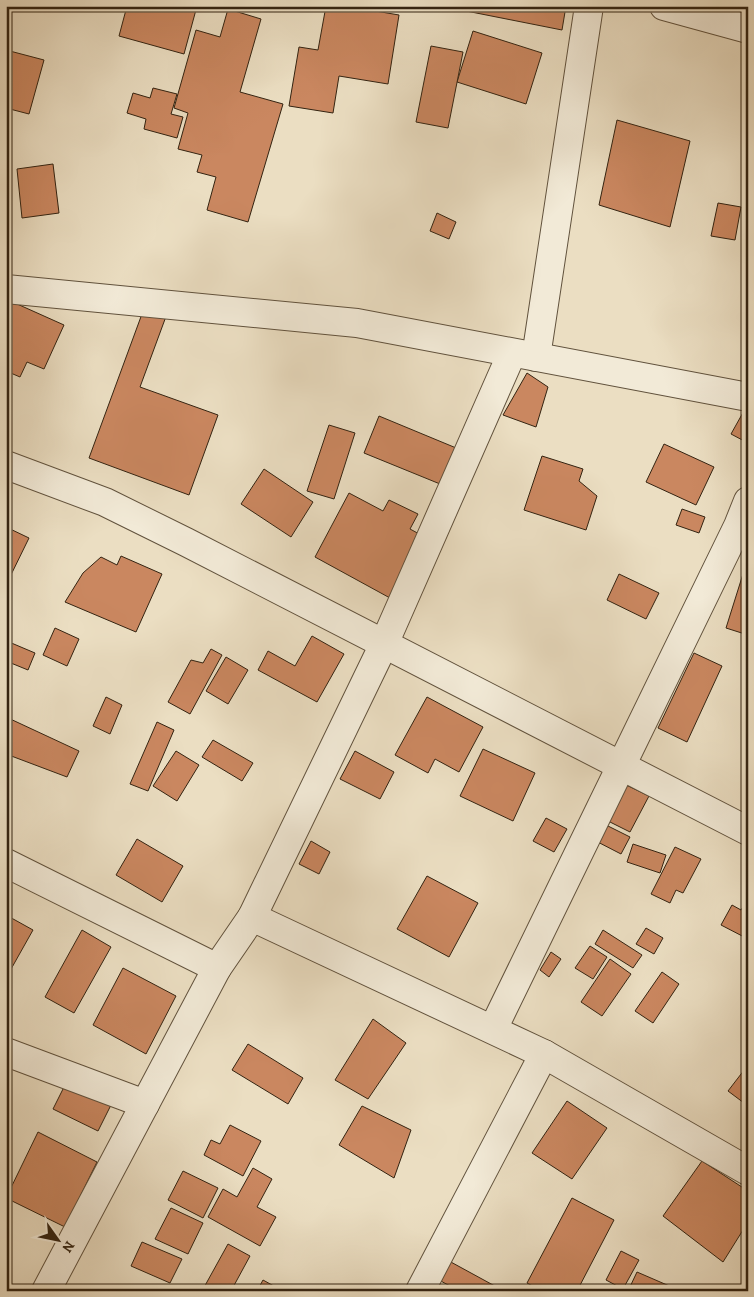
<svg xmlns="http://www.w3.org/2000/svg" width="754" height="1297" font-family="Alegreya,serif">
<style>
.building{fill:#ca8760;stroke:#332311}
.lines{fill:none;stroke-linecap:round;stroke-linejoin:round}
.minor-casing{stroke:#61523d;stroke-width:30}
.minor{stroke:#f2ead7;stroke-width:28}
</style>
<rect width="100%" height="100%" fill="#ebdec2"/>
<filter id="stains"><feTurbulence type="fractalNoise" baseFrequency=".004" numOctaves="4"/><feColorMatrix values="0 0 0 0 .2 0 0 0 0 .09 0 0 0 0 .02 0 0 0 .5 -.17"/></filter>
<radialGradient id="worn" r=".72"><stop offset=".6" stop-color="#630" stop-opacity="0"/><stop offset="1" stop-color="#630" stop-opacity=".3"/></radialGradient>
<g class="building">
<polygon points="127,6 197,6 184,54 119,36"/>
<polygon points="326,6 346,6 399,15 388,84 339,76 333,113 289,106 299,47 318,50"/>
<polygon points="441,6 566,6 562,30"/>
<polygon points="228,9 261,19 240,92 283,104 248,222 207,210 216,177 197,172 202,155 178,149 188,113 174,108 196,30 220,37"/>
<polygon points="473,31 542,53 526,104 457,82"/>
<polygon points="431,46 463,52 448,128 416,122"/>
<polygon points="6,50 44,60 29,114 6,108"/>
<polygon points="153,88 177,94 171,114 183,117 177,138 144,129 146,119 127,113 133,93 150,98"/>
<polygon points="617,120 690,141 670,227 599,205"/>
<polygon points="53,164 59,213 22,218 17,169"/>
<polygon points="718,203 741,207 735,240 711,236"/>
<polygon points="437,213 456,222 449,239 430,231"/>
<polygon points="6,299 64,325 44,369 27,362 20,377 6,371"/>
<polygon points="146,303 168,311 140,387 218,415 189,495 89,458"/>
<polygon points="527,373 548,387 536,427 503,415"/>
<polygon points="745,409 748,411 748,443 731,434"/>
<polygon points="379,416 461,450 445,486 364,453"/>
<polygon points="329,425 355,433 334,499 307,491"/>
<polygon points="664,444 714,467 696,505 646,482"/>
<polygon points="542,456 583,469 579,481 597,496 586,530 524,510"/>
<polygon points="264,469 313,502 291,537 241,504"/>
<polygon points="349,493 383,511 389,500 418,514 410,529 423,536 390,598 315,557"/>
<polygon points="682,509 705,517 699,533 676,525"/>
<polygon points="6,527 29,538 6,585"/>
<polygon points="121,556 162,574 136,632 65,602 83,573 101,557 117,565"/>
<polygon points="748,558 748,635 726,628"/>
<polygon points="619,574 659,593 646,619 607,600"/>
<polygon points="55,628 79,639 67,666 43,655"/>
<polygon points="312,636 344,654 317,702 258,670 268,651 295,666"/>
<polygon points="9,642 35,653 28,670 6,661 6,648"/>
<polygon points="211,649 222,655 190,714 168,702 191,660 203,663"/>
<polygon points="694,653 722,666 687,742 658,728"/>
<polygon points="226,657 248,670 228,704 206,691"/>
<polygon points="106,697 122,705 110,734 93,726"/>
<polygon points="427,697 483,727 459,772 435,759 428,773 395,755"/>
<polygon points="6,717 79,751 67,777 6,754"/>
<polygon points="157,722 174,730 148,791 130,784"/>
<polygon points="213,740 253,763 242,781 202,757"/>
<polygon points="483,749 535,773 513,821 460,796"/>
<polygon points="176,751 199,765 177,801 153,786"/>
<polygon points="355,751 394,772 380,799 340,779"/>
<polygon points="622,783 649,796 630,832 604,819"/>
<polygon points="546,818 567,829 554,852 533,841"/>
<polygon points="598,821 630,837 621,854 590,838"/>
<polygon points="137,839 183,866 162,902 116,875"/>
<polygon points="311,841 330,852 319,874 299,864"/>
<polygon points="633,844 666,855 660,873 627,862"/>
<polygon points="675,847 701,859 683,893 676,890 670,903 651,894"/>
<polygon points="427,876 478,903 449,957 397,929"/>
<polygon points="748,899 748,939 721,925 732,905 741,910"/>
<polygon points="6,915 33,930 6,978"/>
<polygon points="646,928 663,938 654,954 636,944"/>
<polygon points="82,930 111,947 74,1013 45,997"/>
<polygon points="603,930 642,955 633,968 595,944"/>
<polygon points="590,946 607,957 593,979 575,968"/>
<polygon points="551,952 561,959 549,977 540,970"/>
<polygon points="610,959 631,974 602,1016 581,1002"/>
<polygon points="123,968 176,996 146,1054 93,1025"/>
<polygon points="662,972 679,984 653,1023 635,1011"/>
<polygon points="373,1019 406,1043 368,1099 335,1080"/>
<polygon points="248,1044 303,1078 288,1104 232,1070"/>
<polygon points="748,1065 748,1106 728,1091"/>
<polygon points="67,1081 112,1103 98,1131 53,1109"/>
<polygon points="567,1101 607,1128 572,1179 532,1153"/>
<polygon points="362,1106 411,1130 394,1178 339,1145"/>
<polygon points="230,1125 261,1141 243,1176 204,1155 211,1140 220,1144"/>
<polygon points="38,1132 97,1162 65,1227 6,1198"/>
<polygon points="702,1161 748,1191 748,1222 723,1262 663,1216"/>
<polygon points="253,1168 272,1179 257,1207 276,1217 260,1246 208,1217 223,1189 237,1197"/>
<polygon points="183,1171 218,1188 203,1218 168,1200"/>
<polygon points="572,1198 614,1220 577,1291 542,1291 527,1283"/>
<polygon points="171,1208 203,1223 188,1254 155,1239"/>
<polygon points="142,1242 182,1259 170,1283 131,1266"/>
<polygon points="228,1244 250,1256 231,1291 202,1291"/>
<polygon points="621,1251 639,1260 623,1289 606,1280"/>
<polygon points="449,1261 504,1291 459,1291 439,1280"/>
<polygon points="637,1272 681,1291 628,1291"/>
<polygon points="263,1280 281,1290 280,1291 257,1291"/>
</g>
<g class="lines">
<g class="minor-casing">
<g id="minor">
<polyline points="664,6 748,29"/>
<polyline points="6,289 357,323 748,397"/>
<polyline points="536,357 589,6"/>
<polyline points="6,465 105,502 186,542 748,831"/>
<polyline points="6,863 217,968"/>
<polyline points="252,917 544,1054 748,1171"/>
<polyline points="493,1029 738,526 748,501"/>
<polyline points="6,1052 145,1104"/>
<polyline points="46,1291 217,968 252,917 384,644 512,353"/>
<polyline points="420,1291 544,1054"/>
</g>
</g>
<use href="#minor" class="minor"/>
</g>
<rect width="754" height="1297" fill="none" stroke="#ebdec2" stroke-width="25"/>
<rect x="8" y="8" width="739" height="1282" fill="none" stroke="#332311" stroke-width="2.5"/>
<rect x="12" y="12" width="729" height="1272" fill="none" stroke="#332311"/>
<g transform="translate(58 1240) rotate(123)" stroke="#f2ead7" stroke-width="4" paint-order="stroke">
<path d="M0-4L9 19L0 12L-9 19Z" fill="#332311"/>
<text y="-8" font-size="14" font-weight="bold" text-anchor="middle" fill="#332311">N</text>
</g>
<rect width="100%" height="100%" filter="url(#stains)"/>
<rect width="100%" height="100%" fill="url(#worn)"/>
</svg>
